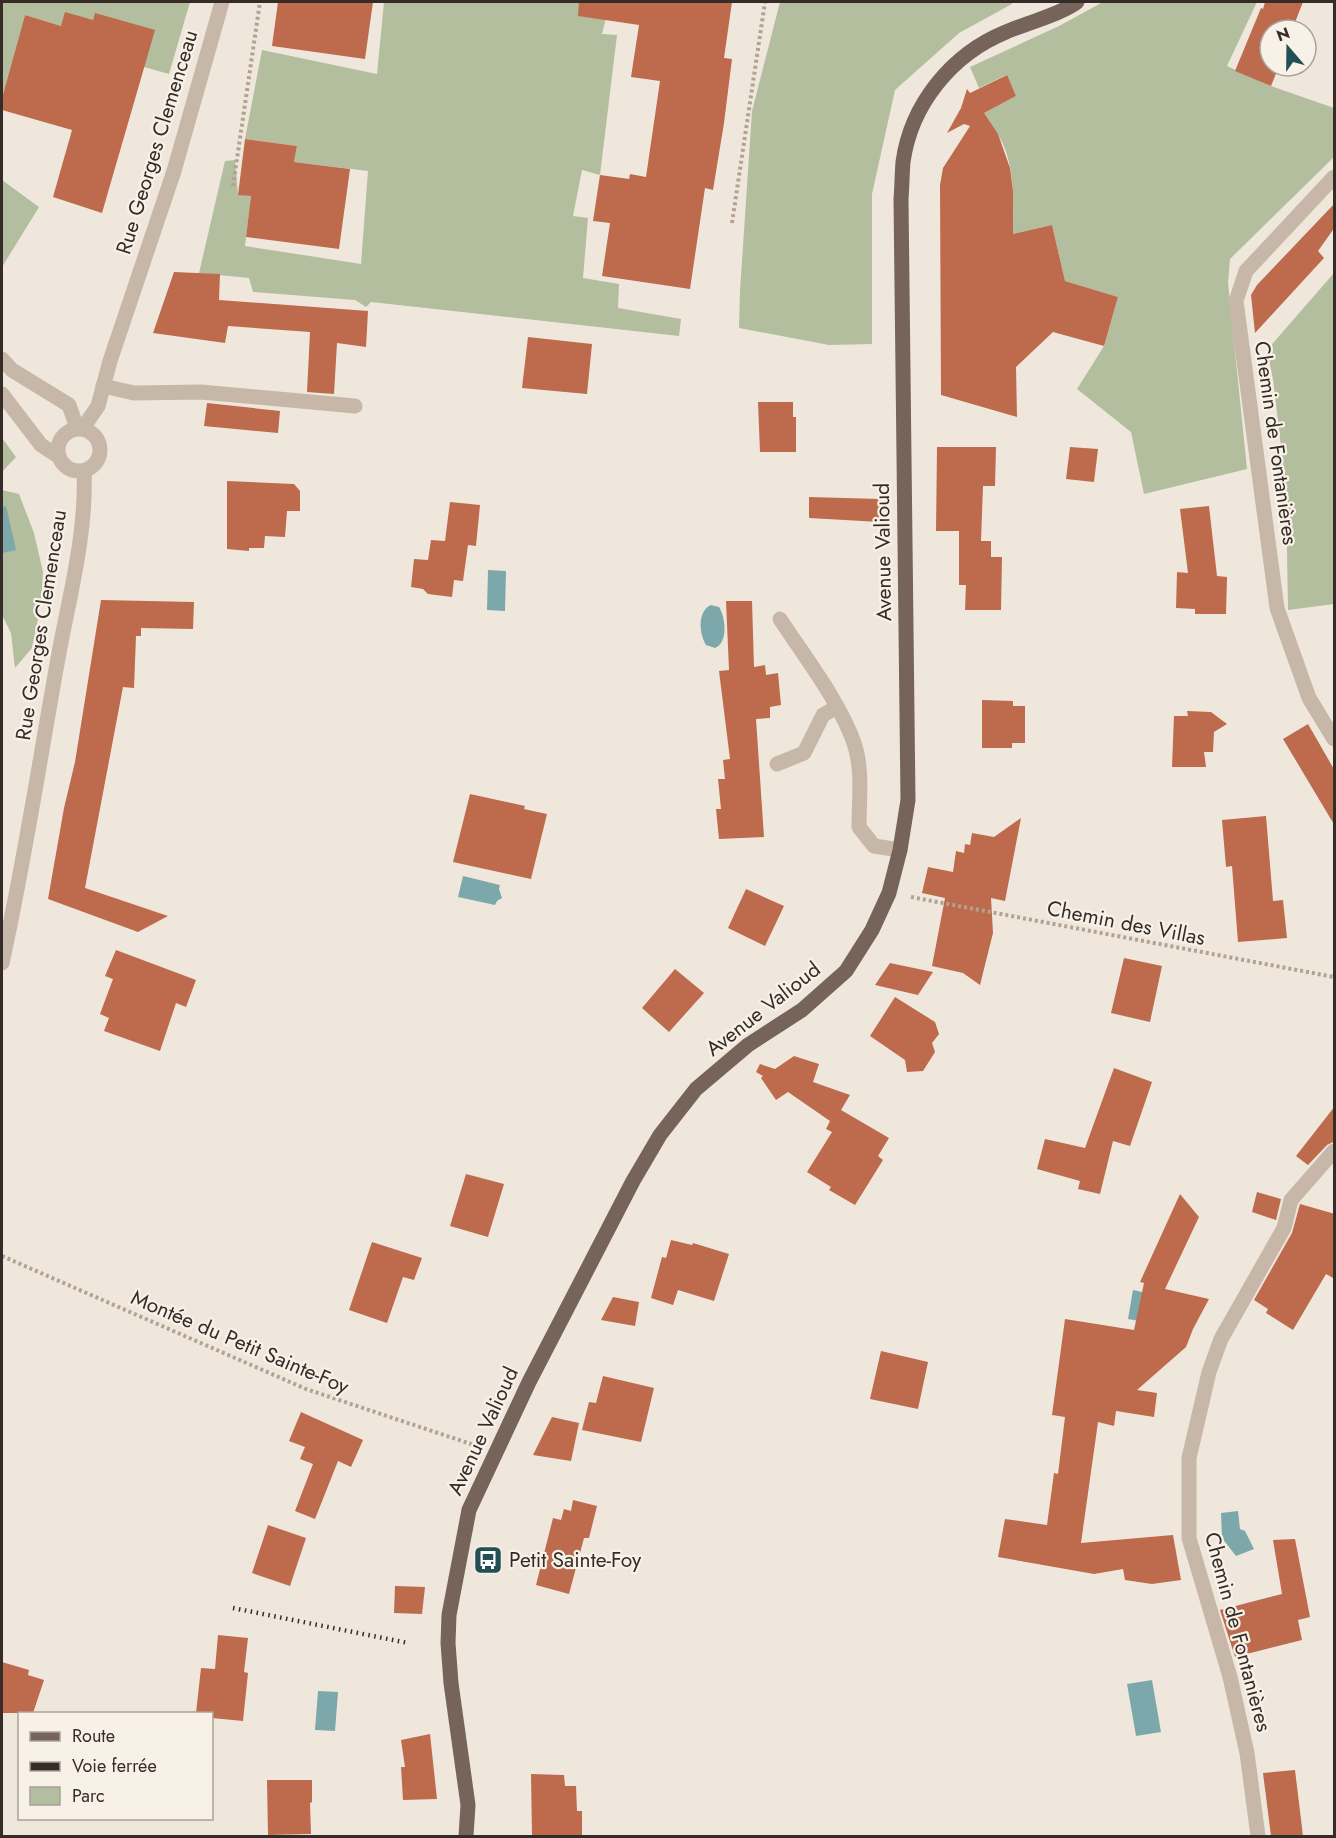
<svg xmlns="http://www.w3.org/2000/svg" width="1336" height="1838" font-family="Jost,sans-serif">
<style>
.green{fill:#b2be9d}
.water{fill:#7da8ab}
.building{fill:#bd6a4d}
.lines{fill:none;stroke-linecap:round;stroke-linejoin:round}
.path{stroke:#b3a193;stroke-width:4;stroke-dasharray:3 3;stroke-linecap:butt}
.minor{stroke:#c7b7a9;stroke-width:15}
.major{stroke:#76645a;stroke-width:15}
.rail{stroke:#352c28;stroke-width:4.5;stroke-dasharray:1.5 4.5;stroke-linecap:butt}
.labels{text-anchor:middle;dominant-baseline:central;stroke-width:4.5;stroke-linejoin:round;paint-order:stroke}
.street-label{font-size:21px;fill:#352c28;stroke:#f8f1e8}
.poi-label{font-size:21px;fill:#352c28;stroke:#f8f1e8;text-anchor:start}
</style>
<rect width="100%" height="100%" fill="#f0e7dc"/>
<g class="green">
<polygon points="2,2 190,2 169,74 144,67 95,14 93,20 61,26 25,15 2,98"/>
<polygon points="384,2 610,2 602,34 617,35 600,175 582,170 573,216 588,218 583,278 619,284 618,308 681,319 679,336 371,302 366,307 355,300 253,292 249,278 199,273 225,161 235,160 238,194 251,196 245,246 361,264 368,171 294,162 297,146 245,139 262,50 377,74"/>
<polygon points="780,2 1011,2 1012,4 959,33 895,90 872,194 872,344 829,345 739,328 740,291 752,111"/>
<path d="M1103,2H1257L1227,66L1271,86L1334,108V157L1230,259L1228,283L1247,469L1144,494L1131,432L1077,389L1104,346L1118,297L1065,281L1052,225L1013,234C1013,201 1016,162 997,133C993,126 987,120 982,114L1016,96L1006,75L979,88L970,67L1059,26Z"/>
<polygon points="2,180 39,207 2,267"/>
<polygon points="1334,273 1334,604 1288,610 1286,489 1273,379 1267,350"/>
<polygon points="2,438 16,457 3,471 2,471"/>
<polygon points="2,490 19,494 34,533 43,572 41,604 32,648 15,668 11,633 2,615"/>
</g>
<g class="water">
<polygon points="6,506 16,550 2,553 2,507"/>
<polygon points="488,570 506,571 505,611 487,610"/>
<path d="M711,605L719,607C726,618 728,643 715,648L706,645C699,634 697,611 711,605Z"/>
<polygon points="463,876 500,885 499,889 502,898 497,901 495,905 458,897"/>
<polygon points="1133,1290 1151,1294 1145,1322 1128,1319"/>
<polygon points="1238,1511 1240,1529 1245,1531 1254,1549 1236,1556 1222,1538 1221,1513"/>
<polygon points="1152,1680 1161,1732 1136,1736 1127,1684"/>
<polygon points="318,1691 338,1692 335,1731 315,1730"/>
</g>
<g class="building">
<polygon points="278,2 373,2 365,59 272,46"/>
<polygon points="579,2 732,2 724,58 732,59 724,123 713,190 705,188 690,289 602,276 610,223 593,221 600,175 629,179 630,174 646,177 660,81 631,77 639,25 578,16"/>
<polygon points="1265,2 1303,2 1292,30 1270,30 1270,66 1279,66 1271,86 1235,71 1261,8 1263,9"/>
<polygon points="65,12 93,20 95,13 155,30 102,213 53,197 72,130 2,110 2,98 25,15 61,26"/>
<polygon points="1007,75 1016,96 984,113 998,134 1010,168 1013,191 1013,234 1052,225 1065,281 1118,297 1104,346 1053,332 1016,367 1017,417 941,395 940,185 943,168 970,126 964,124 947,133 961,108 967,89 970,93"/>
<polygon points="245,139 297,146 294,162 350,169 339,249 246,237 251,196 238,195"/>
<polygon points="1335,203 1335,227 1318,251 1324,258 1255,333 1251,295 1257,285"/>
<polygon points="174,272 220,274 219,300 368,311 366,347 337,343 334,394 307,392 310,332 228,326 225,343 153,333"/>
<polygon points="528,337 592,344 587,394 522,388"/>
<polygon points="758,402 793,402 793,417 796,417 796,452 760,452"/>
<polygon points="207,403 280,411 278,433 204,426"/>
<polygon points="937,447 996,447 995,486 983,486 981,541 991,541 991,557 1002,557 1001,610 965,610 966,585 959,585 959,531 936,531"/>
<polygon points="1070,447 1098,449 1094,482 1066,479"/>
<polygon points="227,481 294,484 300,491 300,511 287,511 285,537 265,536 264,548 249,548 249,551 227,549"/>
<polygon points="809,497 880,499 880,522 809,518"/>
<polygon points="450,502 480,505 476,546 468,545 463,581 454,580 452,597 428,594 423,589 411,587 414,559 428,560 431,540 445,541"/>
<polygon points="1209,506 1217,576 1227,577 1226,614 1195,614 1195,609 1176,608 1177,572 1188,573 1180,509"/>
<polygon points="101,600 194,602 193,629 141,628 141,636 136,636 134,688 123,687 85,888 168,916 138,932 48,899 64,808 75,762"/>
<polygon points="726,601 752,601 754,667 765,665 766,675 778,673 781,705 770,707 770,718 756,719 764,837 719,839 716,809 721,809 718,779 725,779 723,760 730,759 719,671 729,670"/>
<polygon points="982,700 1013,701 1013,706 1025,706 1025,743 1012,743 1012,748 982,748"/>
<polygon points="1187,711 1211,712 1227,724 1214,732 1213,752 1204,752 1206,767 1172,767 1174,716 1188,716"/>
<polygon points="1308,724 1335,771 1335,826 1283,739"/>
<polygon points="470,794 525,806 524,809 547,814 531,879 453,862"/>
<polygon points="1266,816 1273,901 1283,900 1287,938 1238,942 1232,866 1226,867 1222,820"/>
<polygon points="1021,818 1005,901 991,898 993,933 980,985 963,973 932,966 945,898 922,893 928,867 953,872 956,851 964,853 965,844 970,845 972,833 994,837"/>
<polygon points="746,889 784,906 765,946 728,928"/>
<polygon points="116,950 196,980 186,1007 176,1003 160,1051 104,1031 109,1018 100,1014 113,979 105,976"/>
<polygon points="1124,958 1162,966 1150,1022 1111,1013"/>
<polygon points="890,963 933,972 918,995 875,985"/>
<polygon points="675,969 704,993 669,1032 642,1008"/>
<polygon points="895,997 935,1022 939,1034 932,1043 935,1052 923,1071 907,1072 905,1060 870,1036"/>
<polygon points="794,1056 819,1064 813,1082 850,1095 841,1110 889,1138 878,1156 883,1160 855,1205 829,1190 831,1187 807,1172 832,1132 826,1129 830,1121 788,1092 776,1100 761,1078 763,1076 756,1072 760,1064 775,1069"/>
<polygon points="1114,1068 1152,1082 1130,1146 1113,1141 1100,1194 1078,1189 1080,1181 1037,1169 1045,1139 1085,1148"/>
<polygon points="1335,1106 1335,1141 1327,1145 1308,1165 1296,1156"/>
<polygon points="466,1174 504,1184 488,1237 450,1226"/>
<polygon points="1257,1192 1281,1199 1276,1220 1252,1212"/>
<polygon points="1180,1194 1199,1217 1165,1289 1209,1299 1193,1329 1186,1347 1137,1390 1157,1393 1154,1417 1116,1411 1114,1426 1098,1422 1081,1543 1173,1535 1181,1580 1152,1584 1125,1580 1123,1569 1094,1574 998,1557 1005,1519 1047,1525 1054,1473 1058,1474 1065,1417 1052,1415 1065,1319 1134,1330 1144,1283 1140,1282"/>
<polygon points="1300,1204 1335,1214 1335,1279 1326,1274 1293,1330 1266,1313 1268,1309 1254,1300 1292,1233"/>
<polygon points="671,1240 692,1245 693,1243 729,1254 714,1301 678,1290 673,1305 651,1298 662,1257 666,1258"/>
<polygon points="372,1242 422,1258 414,1280 403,1277 387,1323 349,1310"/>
<polygon points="613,1297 639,1302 635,1326 601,1320"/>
<polygon points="881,1351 928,1362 918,1409 870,1399"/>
<polygon points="603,1376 654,1388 641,1442 582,1430 589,1402 596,1403"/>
<polygon points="301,1412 363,1440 351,1467 338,1461 315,1519 295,1511 313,1464 300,1459 305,1447 289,1441"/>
<polygon points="552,1417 579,1423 571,1461 533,1455"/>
<polygon points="573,1500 597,1506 589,1538 584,1538 569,1594 536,1585 553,1518 561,1520 564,1509 571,1511"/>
<polygon points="268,1525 306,1538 290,1586 252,1573"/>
<polygon points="1295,1539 1310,1617 1298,1620 1302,1640 1235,1657 1220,1610 1282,1594 1273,1540"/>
<polygon points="395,1586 425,1587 422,1614 394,1613"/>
<polygon points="218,1635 248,1638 244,1672 248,1673 243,1721 212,1718 212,1713 196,1713 201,1668 215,1669"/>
<polygon points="2,1662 29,1670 28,1675 44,1680 33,1713 2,1713"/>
<polygon points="430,1734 437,1799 403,1800 401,1767 405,1767 401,1740"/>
<polygon points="1295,1770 1303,1836 1271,1836 1263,1773"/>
<polygon points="531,1774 564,1775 565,1786 576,1786 577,1811 582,1811 582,1836 532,1836"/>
<polygon points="267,1780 312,1780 312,1802 310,1803 311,1834 268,1835"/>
</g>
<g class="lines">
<g class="path">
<polyline points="233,186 260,2"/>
<polyline points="732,223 765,2"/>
<polyline points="911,897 1334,977"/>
<polyline points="2,1256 306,1389 474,1445"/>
</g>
<g class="minor">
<polyline points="1334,177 1246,271 1236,301 1277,608 1309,698 1334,739"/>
<polyline points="2,359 12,370 69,405 77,428"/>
<polyline points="103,386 134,393 201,392 355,406"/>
<polyline points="2,394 41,445 58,456"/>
<polyline points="83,428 98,406 110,361 174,171 222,2"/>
<circle cx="79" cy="450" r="21"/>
<path d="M780,619C804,656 840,702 854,743C863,769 859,800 859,827L874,846L900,850"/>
<polyline points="777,764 804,753 823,715 837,707"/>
<path d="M2,963C24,864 39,764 57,664C68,601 87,535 84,471"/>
<polyline points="1258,1836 1247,1753 1230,1677 1189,1538 1189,1458 1209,1372 1221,1339 1284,1228 1291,1200 1334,1151"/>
</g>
<path class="major" d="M466,1836L468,1805L451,1683L448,1643L449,1615L469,1510L529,1382L633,1181L660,1135L696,1089L748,1045L802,1010L846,971L872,930L889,893L900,850L908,800L901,199C902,187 902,174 903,162C911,104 952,54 1006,32C1022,25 1066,12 1077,2"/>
<polyline class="rail" points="233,1608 408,1643"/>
</g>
<defs>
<g id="bus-square" transform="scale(1.5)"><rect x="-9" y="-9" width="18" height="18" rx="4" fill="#214f53" stroke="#f8f1e8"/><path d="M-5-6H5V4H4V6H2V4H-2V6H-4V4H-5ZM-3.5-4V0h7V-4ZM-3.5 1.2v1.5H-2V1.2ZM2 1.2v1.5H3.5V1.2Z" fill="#fff"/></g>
</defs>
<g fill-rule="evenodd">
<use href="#bus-square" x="488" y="1560"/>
</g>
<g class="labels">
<g class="street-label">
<text transform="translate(157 142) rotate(-73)">Rue Georges Clemenceau</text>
<text transform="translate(1276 443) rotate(82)">Chemin de Fontanières</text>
<text transform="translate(883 552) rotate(-91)">Avenue Valioud</text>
<text transform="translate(41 625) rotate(-81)">Rue Georges Clemenceau</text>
<text transform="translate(1126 923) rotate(11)">Chemin des Villas</text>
<text transform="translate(763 1009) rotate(-38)">Avenue Valioud</text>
<text transform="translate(240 1342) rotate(23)">Montée du Petit Sainte-Foy</text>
<text transform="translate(483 1431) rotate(-65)">Avenue Valioud</text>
<text transform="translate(1238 1632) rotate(75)">Chemin de Fontanières</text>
</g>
<g class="poi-label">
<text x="509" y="1560">Petit Sainte-Foy</text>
</g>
</g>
<rect width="1336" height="1838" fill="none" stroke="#352c28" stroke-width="6"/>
<rect x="18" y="1712" width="195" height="108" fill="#f8f1e8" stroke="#aaa29b" stroke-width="1.5"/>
<rect x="30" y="1732" width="30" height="9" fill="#76645a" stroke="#aaa29b" stroke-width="1.5"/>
<text x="72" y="1742" font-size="18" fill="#352c28">Route</text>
<rect x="30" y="1762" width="30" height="9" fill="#352c28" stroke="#aaa29b" stroke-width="1.5"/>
<text x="72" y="1772" font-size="18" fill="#352c28">Voie ferrée</text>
<rect x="30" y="1787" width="30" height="18" fill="#b2be9d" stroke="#aaa29b" stroke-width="1.5"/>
<text x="72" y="1802" font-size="18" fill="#352c28">Parc</text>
<g transform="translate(1288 48) rotate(340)"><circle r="28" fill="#f8f1e8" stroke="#aaa29b" stroke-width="1.5"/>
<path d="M0-4.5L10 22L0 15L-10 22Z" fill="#214f53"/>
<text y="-9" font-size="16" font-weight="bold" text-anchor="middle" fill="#352c28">N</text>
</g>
</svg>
